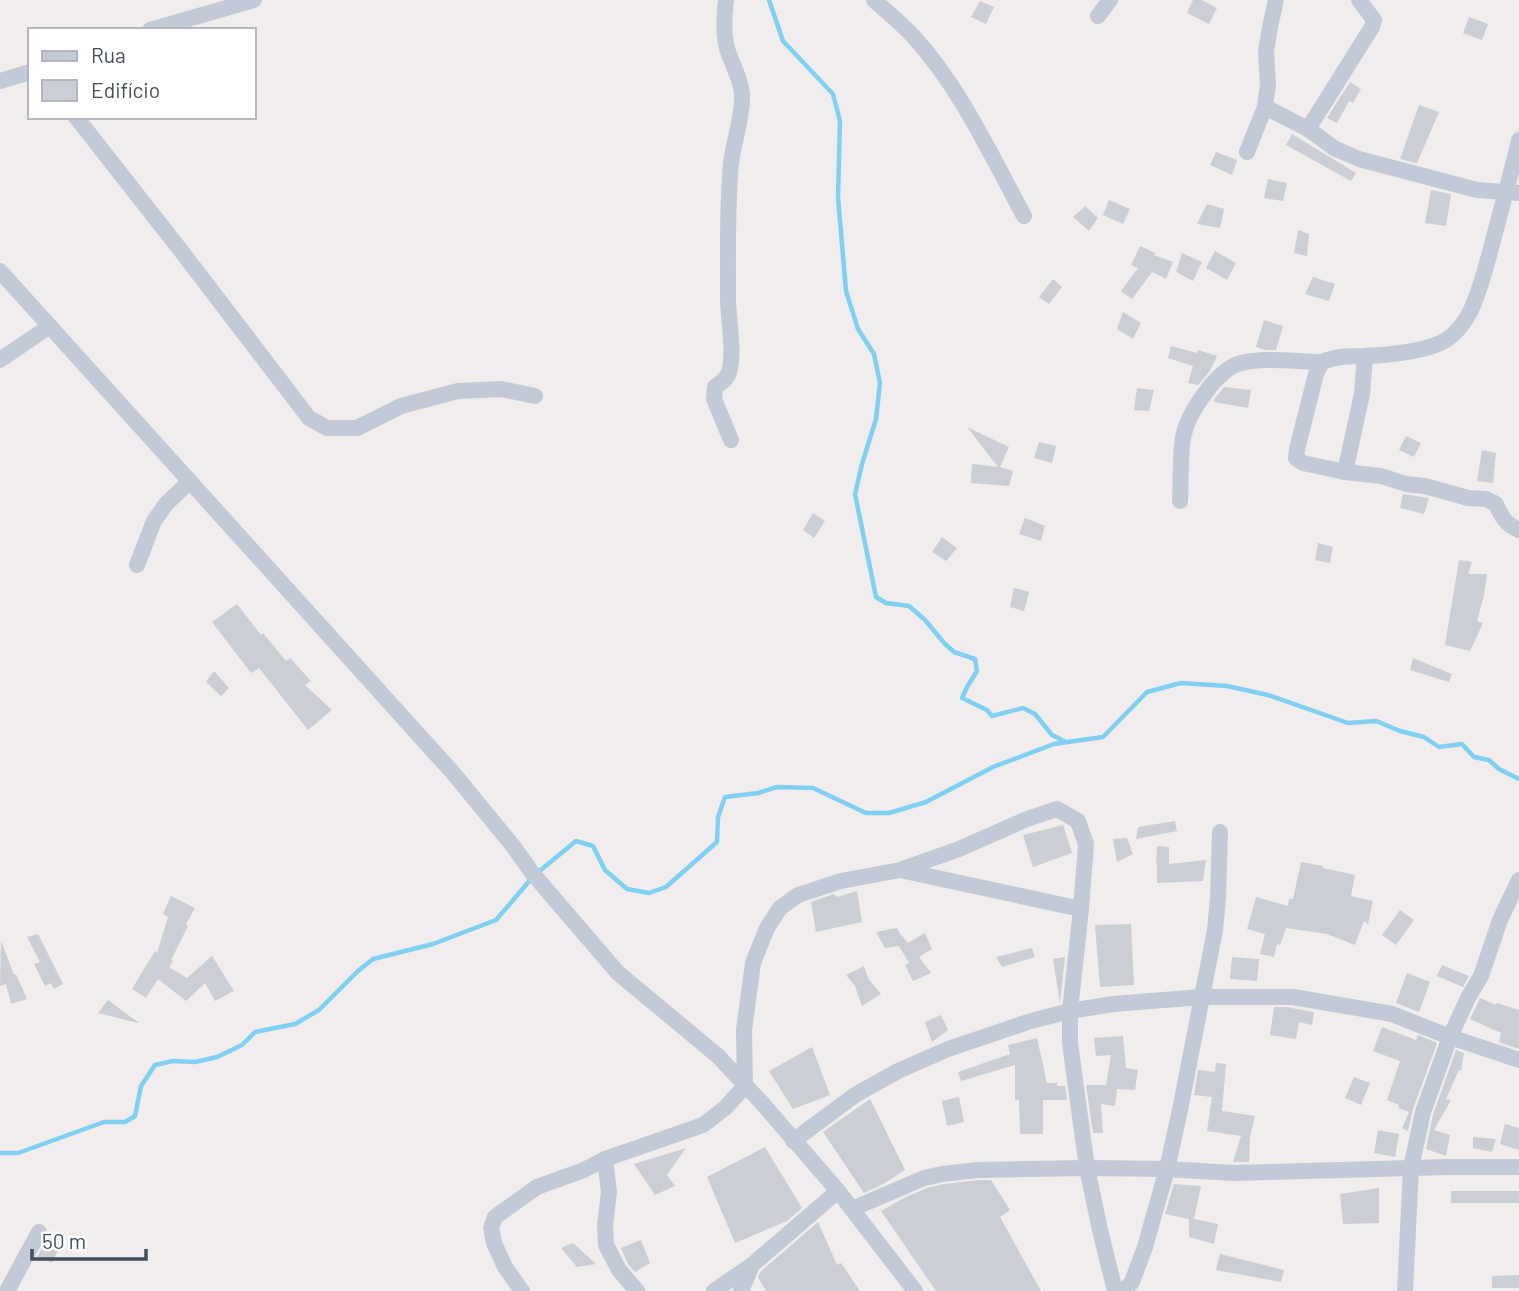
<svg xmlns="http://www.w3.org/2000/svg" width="1519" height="1291" font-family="Barlow,sans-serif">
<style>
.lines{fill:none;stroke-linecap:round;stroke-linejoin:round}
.stream{stroke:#7fd0f3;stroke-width:4.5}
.building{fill:#cbced5}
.minor{stroke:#c1cad6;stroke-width:16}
</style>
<rect width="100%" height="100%" fill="#f0edec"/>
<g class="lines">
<g class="stream">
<polyline points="769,0 783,41 833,94 840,121 838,197 846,291 858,329 874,354 880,383 876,419 862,464 855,494 876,597 886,603 909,606 925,620 945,644 954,652 975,659 977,671 967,687 962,698 987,710 992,716 1023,708 1035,714 1052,735 1064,741"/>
<polyline points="537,873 576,841 593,846 605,870 627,889 649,893 666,887 717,842 718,817 725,797 758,793 777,787 813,788 866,813 889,813 926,802 993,767 1054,744 1103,737 1147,692 1181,683 1227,686 1268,695 1348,723 1376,721 1400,731 1424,737 1439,747 1462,744 1474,757 1489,760 1499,769 1519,779"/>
<polyline points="0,1153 18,1153 104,1122 125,1122 135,1116 141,1086 155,1065 173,1061 195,1062 217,1057 242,1045 255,1032 295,1024 319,1010 358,971 373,959 433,944 496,920 531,879"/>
</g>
</g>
<g class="building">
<polygon points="1193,0 1202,0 1217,8 1209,24 1187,13"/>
<polygon points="980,1 994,7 986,24 971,17"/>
<polygon points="1469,17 1488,24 1482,40 1463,33"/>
<polygon points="1350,82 1361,89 1353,103 1349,101 1337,123 1327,118"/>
<polygon points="1419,105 1439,112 1417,163 1400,159"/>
<polygon points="1292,134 1356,173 1351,181 1286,145"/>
<polygon points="1216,152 1237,160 1232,175 1210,165"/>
<polygon points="1268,179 1287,183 1283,201 1264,198"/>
<polygon points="1431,190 1451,194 1446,226 1425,223"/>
<polygon points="1109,200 1130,209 1123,224 1103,215"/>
<polygon points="1207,204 1224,209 1220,228 1197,224"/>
<polygon points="1085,206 1098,218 1089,231 1073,217"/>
<polygon points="1298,230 1309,234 1307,256 1294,253"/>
<polygon points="1140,246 1155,253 1154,255 1173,262 1166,279 1152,272 1132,299 1121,291 1138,268 1131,265"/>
<polygon points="1215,251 1236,263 1227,280 1206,268"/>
<polygon points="1182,253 1202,262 1193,281 1176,272"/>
<polygon points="1313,277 1335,284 1329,301 1305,294"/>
<polygon points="1053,279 1062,287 1049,304 1039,297"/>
<polygon points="1123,312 1141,323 1133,339 1117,329"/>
<polygon points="1264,320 1283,326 1276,350 1265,350 1256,347"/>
<polygon points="1171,346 1197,353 1198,350 1217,356 1210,371 1198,385 1188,383 1193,366 1168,358"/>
<polygon points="1224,387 1251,390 1248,408 1214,402 1215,398"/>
<polygon points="1137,388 1154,390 1149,411 1134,410"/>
<polygon points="967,427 1009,447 1000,467 1013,471 1009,486 971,483 972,464 998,467"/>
<polygon points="1406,436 1421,443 1414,457 1399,450"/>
<polygon points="1039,442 1056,446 1052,463 1034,458"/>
<polygon points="1482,450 1496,453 1493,483 1477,481"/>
<polygon points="1403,494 1429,498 1424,514 1400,508"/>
<polygon points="813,513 825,521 814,538 803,530"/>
<polygon points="1025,518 1045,526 1041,541 1019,534"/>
<polygon points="942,537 957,548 946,561 932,552"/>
<polygon points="1318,543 1333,547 1330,563 1315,560"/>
<polygon points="1459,560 1472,562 1468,574 1487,574 1484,595 1477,621 1483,623 1470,651 1445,645"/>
<polygon points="1014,588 1029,592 1024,611 1010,607"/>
<polygon points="237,604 261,635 263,633 286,661 290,658 311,681 305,685 332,710 308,730 259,668 251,673 212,622"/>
<polygon points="1413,658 1452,674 1449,682 1410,670"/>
<polygon points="214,671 229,688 221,696 206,682"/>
<polygon points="1175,821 1177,831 1136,839 1138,827"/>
<polygon points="1063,825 1072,853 1033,867 1023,835"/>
<polygon points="1127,838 1133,854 1117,862 1113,839"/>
<polygon points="1157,846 1169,847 1169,864 1206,860 1203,881 1157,883 1157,863 1156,863"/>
<polygon points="1301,862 1323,866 1323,868 1355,875 1351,896 1373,901 1368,924 1364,921 1355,945 1327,934 1286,928 1280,945 1277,944 1274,957 1260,954 1265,934 1247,929 1256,897 1288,906 1289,899 1293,899"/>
<polygon points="857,891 862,922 816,932 811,902 834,894 837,897"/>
<polygon points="171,896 195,908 186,924 188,926 171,960 173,961 169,967 187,978 212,956 234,991 215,1001 205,983 186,1001 158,979 146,998 132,989 155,951 157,953 168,917 163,914"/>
<polygon points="1400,910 1414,920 1396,945 1382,935"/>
<polygon points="1131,924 1134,985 1100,987 1095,925"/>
<polygon points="897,928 901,935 908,943 925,933 932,949 919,957 931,973 913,981 905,965 909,963 899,946 885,948 876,932"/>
<polygon points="38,934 63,984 54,989 51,983 45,986 34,964 40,962 27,937"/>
<polygon points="1,941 14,975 16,974 27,999 11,1004 6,984 0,986"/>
<polygon points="1032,948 1035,957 1002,967 996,957"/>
<polygon points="1065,957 1060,1003 1053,959"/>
<polygon points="1232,957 1259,959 1257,981 1230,979"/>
<polygon points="1442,965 1469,976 1463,987 1437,976"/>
<polygon points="864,966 869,980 881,994 862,1006 855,986 846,975"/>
<polygon points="1407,973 1430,982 1419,1012 1396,1003"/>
<polygon points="1480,998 1496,1005 1497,1003 1519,1010 1519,1049 1499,1042 1501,1033 1470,1019"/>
<polygon points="108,1000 139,1023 138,1023 98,1013"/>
<polygon points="1274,1007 1286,1007 1314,1012 1312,1025 1299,1022 1296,1039 1270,1035"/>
<polygon points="941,1015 948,1030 932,1042 925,1022"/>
<polygon points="1382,1027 1416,1040 1418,1035 1437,1043 1413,1109 1408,1131 1402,1128 1409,1112 1398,1108 1399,1105 1387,1100 1400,1061 1373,1051"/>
<polygon points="1123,1036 1126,1068 1138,1070 1135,1090 1117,1089 1115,1106 1101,1104 1103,1133 1093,1133 1086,1085 1106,1085 1111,1055 1096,1056 1094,1038"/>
<polygon points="1037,1038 1047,1083 1057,1083 1057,1086 1065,1086 1067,1100 1043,1100 1043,1134 1020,1134 1019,1100 1015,1100 1015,1065 961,1081 958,1072 1010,1054 1008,1045"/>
<polygon points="812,1047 830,1095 793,1109 769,1071"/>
<polygon points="1456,1050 1464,1053 1461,1071 1459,1070 1446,1099 1451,1100 1434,1130 1450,1135 1446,1156 1426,1149 1433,1115"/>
<polygon points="1216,1063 1226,1064 1222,1111 1255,1116 1250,1137 1249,1162 1233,1162 1241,1136 1207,1131 1212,1097 1194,1095 1198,1070 1215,1072"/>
<polygon points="1354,1077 1370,1083 1361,1105 1345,1098"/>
<polygon points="959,1097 964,1122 947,1126 942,1101"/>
<polygon points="870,1099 905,1170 885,1183 864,1193 823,1132"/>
<polygon points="1505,1124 1519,1128 1519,1150 1500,1144"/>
<polygon points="1378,1130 1399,1134 1395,1157 1374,1153"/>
<polygon points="1473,1137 1496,1139 1492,1152 1473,1148"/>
<polygon points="765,1147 802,1208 787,1221 735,1243 707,1177"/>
<polygon points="686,1148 667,1175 675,1186 655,1195 634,1164"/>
<polygon points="979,1180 991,1180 1010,1210 1000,1217 1041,1291 936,1291 881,1211 904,1198 927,1188 944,1184"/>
<polygon points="1174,1184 1201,1186 1194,1219 1218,1224 1214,1244 1189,1237 1189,1219 1165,1214"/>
<polygon points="1379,1188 1379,1223 1343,1224 1340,1194"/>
<rect x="1451" y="1191" width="68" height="12"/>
<polygon points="818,1222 837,1265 841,1263 860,1291 766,1291 758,1277 761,1271"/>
<polygon points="48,1237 62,1243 52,1263 37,1257"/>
<polygon points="641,1240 650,1263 635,1272 628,1264 621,1248"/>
<polygon points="573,1243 596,1264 577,1267 561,1248"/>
<polygon points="1220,1254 1284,1270 1281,1282 1216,1270"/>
<polygon points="1519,1275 1519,1288 1492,1288 1492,1276"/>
</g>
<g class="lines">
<g class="minor">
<path d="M726,0C724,15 723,33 727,48C731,63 741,78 742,94C743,117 734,140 731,163C727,207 728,252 728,297C728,318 735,354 729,372C727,379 721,383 715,387L714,399L731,440"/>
<path d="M874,0C887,12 902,24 914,37C961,89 991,155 1024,216"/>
<polyline points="1098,16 1110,0"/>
<polyline points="150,30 254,0"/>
<polyline points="0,81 30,72"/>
<polyline points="1265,107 1308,129 1334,148 1359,159 1477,190 1519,193"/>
<polyline points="76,117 182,252 309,418 327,428 357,428 401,406 458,391 501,389 535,396"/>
<polyline points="1308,129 1372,27 1374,20 1359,0"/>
<path d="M1519,140C1512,171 1503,202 1495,233C1488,259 1482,286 1471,310C1464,324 1453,338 1438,344C1416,353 1387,355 1364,356C1349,356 1336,356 1322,362L1316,374L1297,449L1296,458L1303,463L1345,472L1381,476L1406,484L1425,486L1468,498L1486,499L1496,504C1501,516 1506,525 1519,530"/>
<polyline points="1247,152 1265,107 1268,84 1266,52 1270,27 1276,0"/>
<polyline points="0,271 454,774 513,846 533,874 618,973 718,1056 762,1103 838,1191 915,1291"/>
<polyline points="0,360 50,326"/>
<polyline points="1345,472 1362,394 1365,356"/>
<path d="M1180,501C1181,481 1180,457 1183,437C1188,413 1217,369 1241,363C1267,357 1296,362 1322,362"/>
<polyline points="137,565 154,521 166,504 190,481"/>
<polyline points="900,870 959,849 1027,819 1057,809 1078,821 1086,844 1081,909 1070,1011 1070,1043 1087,1168 1100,1230 1115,1291"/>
<polyline points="793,1141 855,1095 898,1071 948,1049 1031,1021 1070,1011 1113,1004 1202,997 1293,997 1392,1014 1450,1037 1519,1060"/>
<polyline points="605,1159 609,1192 605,1225 606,1245 619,1270 637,1291"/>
<polyline points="852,1209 924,1178 942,1174 978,1170 1087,1168 1167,1169 1233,1173 1447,1167 1519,1167"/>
<polyline points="7,1291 39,1232"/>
<polyline points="522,1291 505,1267 494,1243 491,1228 495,1217 537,1187 584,1170 605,1159 703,1125 725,1108 745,1086 744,1030 753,963 767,928 780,908 798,895 841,881 900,870 1081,909"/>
<polyline points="714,1291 752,1265"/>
<polyline points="741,1291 752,1265 838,1191"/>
<polyline points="1124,1291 1132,1282 1145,1247 1167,1169 1180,1110 1215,930 1218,898 1220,832"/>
<polyline points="1405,1291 1411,1168 1423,1112 1450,1037 1468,998 1481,976 1500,920 1519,880"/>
</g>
</g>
<rect x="28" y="28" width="228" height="91" fill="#ffffff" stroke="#b4b8be" stroke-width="2"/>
<rect x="42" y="51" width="35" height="10" fill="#c1cad6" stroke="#b4b8be" stroke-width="2"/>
<text x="91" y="63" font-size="21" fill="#434e5c">Rua</text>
<rect x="42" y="80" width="35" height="21" fill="#cbced5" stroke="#b4b8be" stroke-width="2"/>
<text x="91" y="98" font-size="21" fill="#434e5c">Edifício</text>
<path d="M32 1249v10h114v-10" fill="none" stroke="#434e5c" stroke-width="3.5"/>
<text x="42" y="1249" font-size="21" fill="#434e5c" stroke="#ffffff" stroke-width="5" paint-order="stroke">50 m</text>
</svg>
